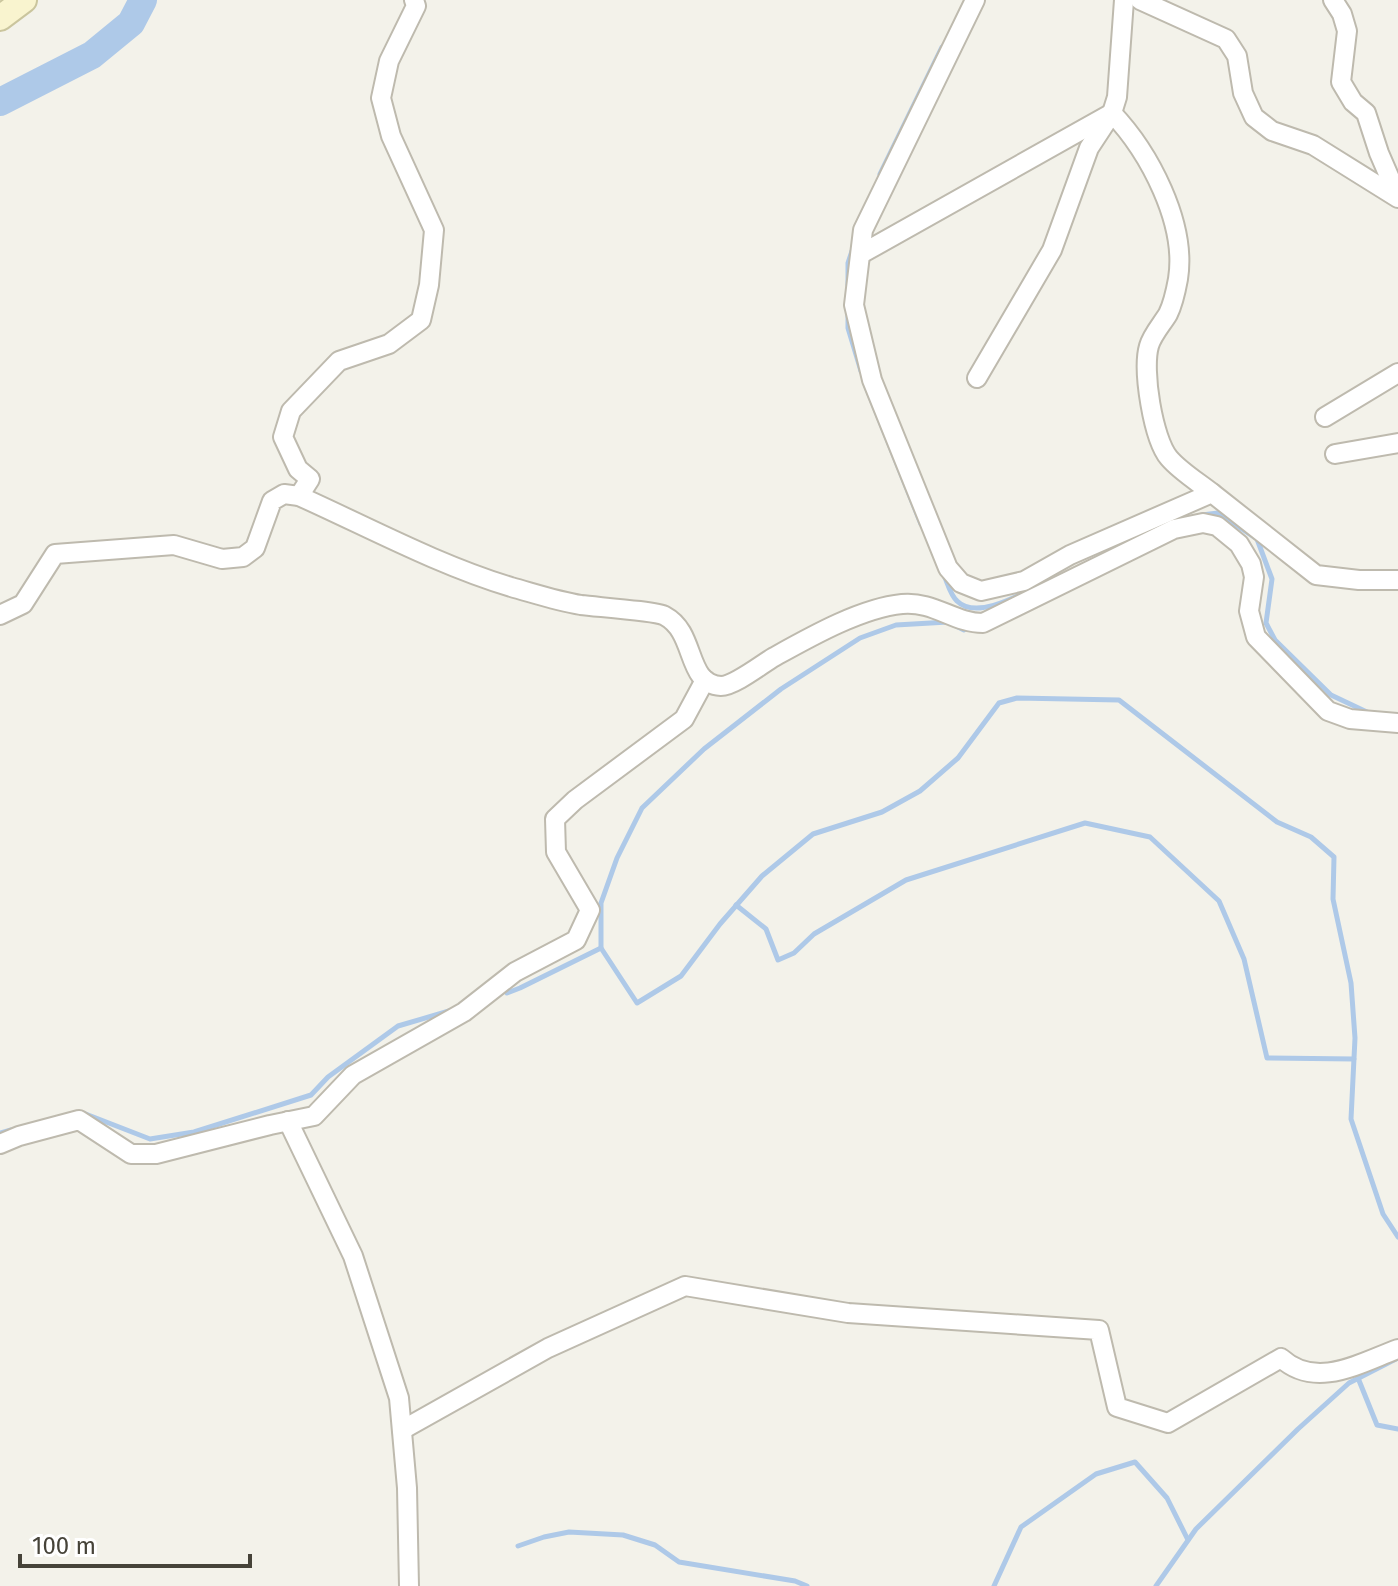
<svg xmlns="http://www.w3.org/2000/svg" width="1398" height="1586" font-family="'Fira Sans',sans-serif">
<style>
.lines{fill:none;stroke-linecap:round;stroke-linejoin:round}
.stream{stroke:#aec9e8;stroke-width:5}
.river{stroke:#aec9e8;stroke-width:28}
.minor-casing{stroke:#bebaae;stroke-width:22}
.secondary-casing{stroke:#cac59d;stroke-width:28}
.minor{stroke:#fff;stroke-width:18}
.secondary{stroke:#f9f4cf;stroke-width:24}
</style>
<rect width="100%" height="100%" fill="#f3f2ea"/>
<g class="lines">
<g class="stream">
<polyline points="880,174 942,47"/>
<polyline points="848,285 848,263 852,251"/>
<polyline points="848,315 848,328 861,371"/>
<polyline points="865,384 921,524"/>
<polyline points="1202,515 1218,513 1257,539 1272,579 1266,623 1275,640 1331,695 1369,713"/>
<path d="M943,573C947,581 950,595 957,601C978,622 1026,591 1050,580"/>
<polyline points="964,630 948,622 896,625 860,638 781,689 704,749 642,808 617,858 601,903 601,948 637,1003 681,976 720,924 762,876 813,834 882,812 920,791 958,758 999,703 1017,698 1119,700 1277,822 1311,837 1334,857 1333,899 1351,983 1355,1038 1351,1119 1383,1214 1398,1237"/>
<polyline points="736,905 766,929 778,960 794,953 814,934 906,880 1085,823 1150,837 1219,901 1244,959 1267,1058 1354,1059"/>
<polyline points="507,993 520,988 601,948"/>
<polyline points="83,1113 150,1139 194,1132 311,1095 328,1077 398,1026 449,1011"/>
<polyline points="0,1133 11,1130"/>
<polyline points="1358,1378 1377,1425 1398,1429"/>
<polyline points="518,1546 544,1537 569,1532 623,1535 655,1545 679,1562 795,1581 807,1586"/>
<polyline points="994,1586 1021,1527 1096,1474 1135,1462 1167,1498 1188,1540"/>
<polyline points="1156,1586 1196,1529 1298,1429 1349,1383 1398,1358"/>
</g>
<polyline class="river" points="0,102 92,55 131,23 143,0"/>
<g class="minor-casing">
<g id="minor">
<polyline points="975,0 863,230 854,305 872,380 948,568 961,583 981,591 1024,581 1070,555 1212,493 1316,575 1359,580 1398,580"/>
<polyline points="1140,0 1226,39 1237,56 1243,93 1254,117 1272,131 1313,145 1398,198"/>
<polyline points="1333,0 1342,14 1347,31 1341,82 1353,102 1366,113 1379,153 1398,197"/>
<path d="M861,254L1112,113C1149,152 1187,223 1178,279C1176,290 1173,304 1168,314C1162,324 1152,335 1149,346C1142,370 1153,439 1169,458C1180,471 1198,482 1212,493"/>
<polyline points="977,378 1052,250 1089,148 1112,113 1117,97 1124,0"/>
<polyline points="1325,417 1398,373"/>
<polyline points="1335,454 1398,443"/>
<polyline points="299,496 310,479 298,469 283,437 291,411 339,361 389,344 421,320 429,285 434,230 391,136 381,98 389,61 416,6 414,0"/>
<path d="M0,615L23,604L55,554L174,545L222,559L243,557L255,548L272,501L284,494L299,496C368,527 438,565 511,587C533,593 557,601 581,605C596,607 656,611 665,616C697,633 685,684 721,686C734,686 762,664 774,657C810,637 861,608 902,604C934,601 954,623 983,623L1174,529L1203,523L1217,526L1239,544L1251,564L1254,577L1249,611L1256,637L1328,711L1350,719L1398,723"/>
<polyline points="288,1121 353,1256 399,1398 407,1488 409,1586"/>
<polyline points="0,1144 19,1136 79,1120 131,1154 156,1154 270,1125 314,1116 353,1075 464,1012 515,972 576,940 590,910 556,852 555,819 575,800 684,719 705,680"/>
<path d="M402,1430L548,1348L685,1286L848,1313L1099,1330L1117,1407L1168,1423L1281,1358C1316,1390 1360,1363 1398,1349"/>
</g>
</g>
<g class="secondary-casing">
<polyline id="secondary" points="0,18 24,0"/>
</g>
<use href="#minor" class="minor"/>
<use href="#secondary" class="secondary"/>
</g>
<path d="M20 1554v12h230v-12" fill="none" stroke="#464339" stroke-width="4"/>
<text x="32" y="1554" font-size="24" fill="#464339" stroke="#ffffff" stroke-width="6" paint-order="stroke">100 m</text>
</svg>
